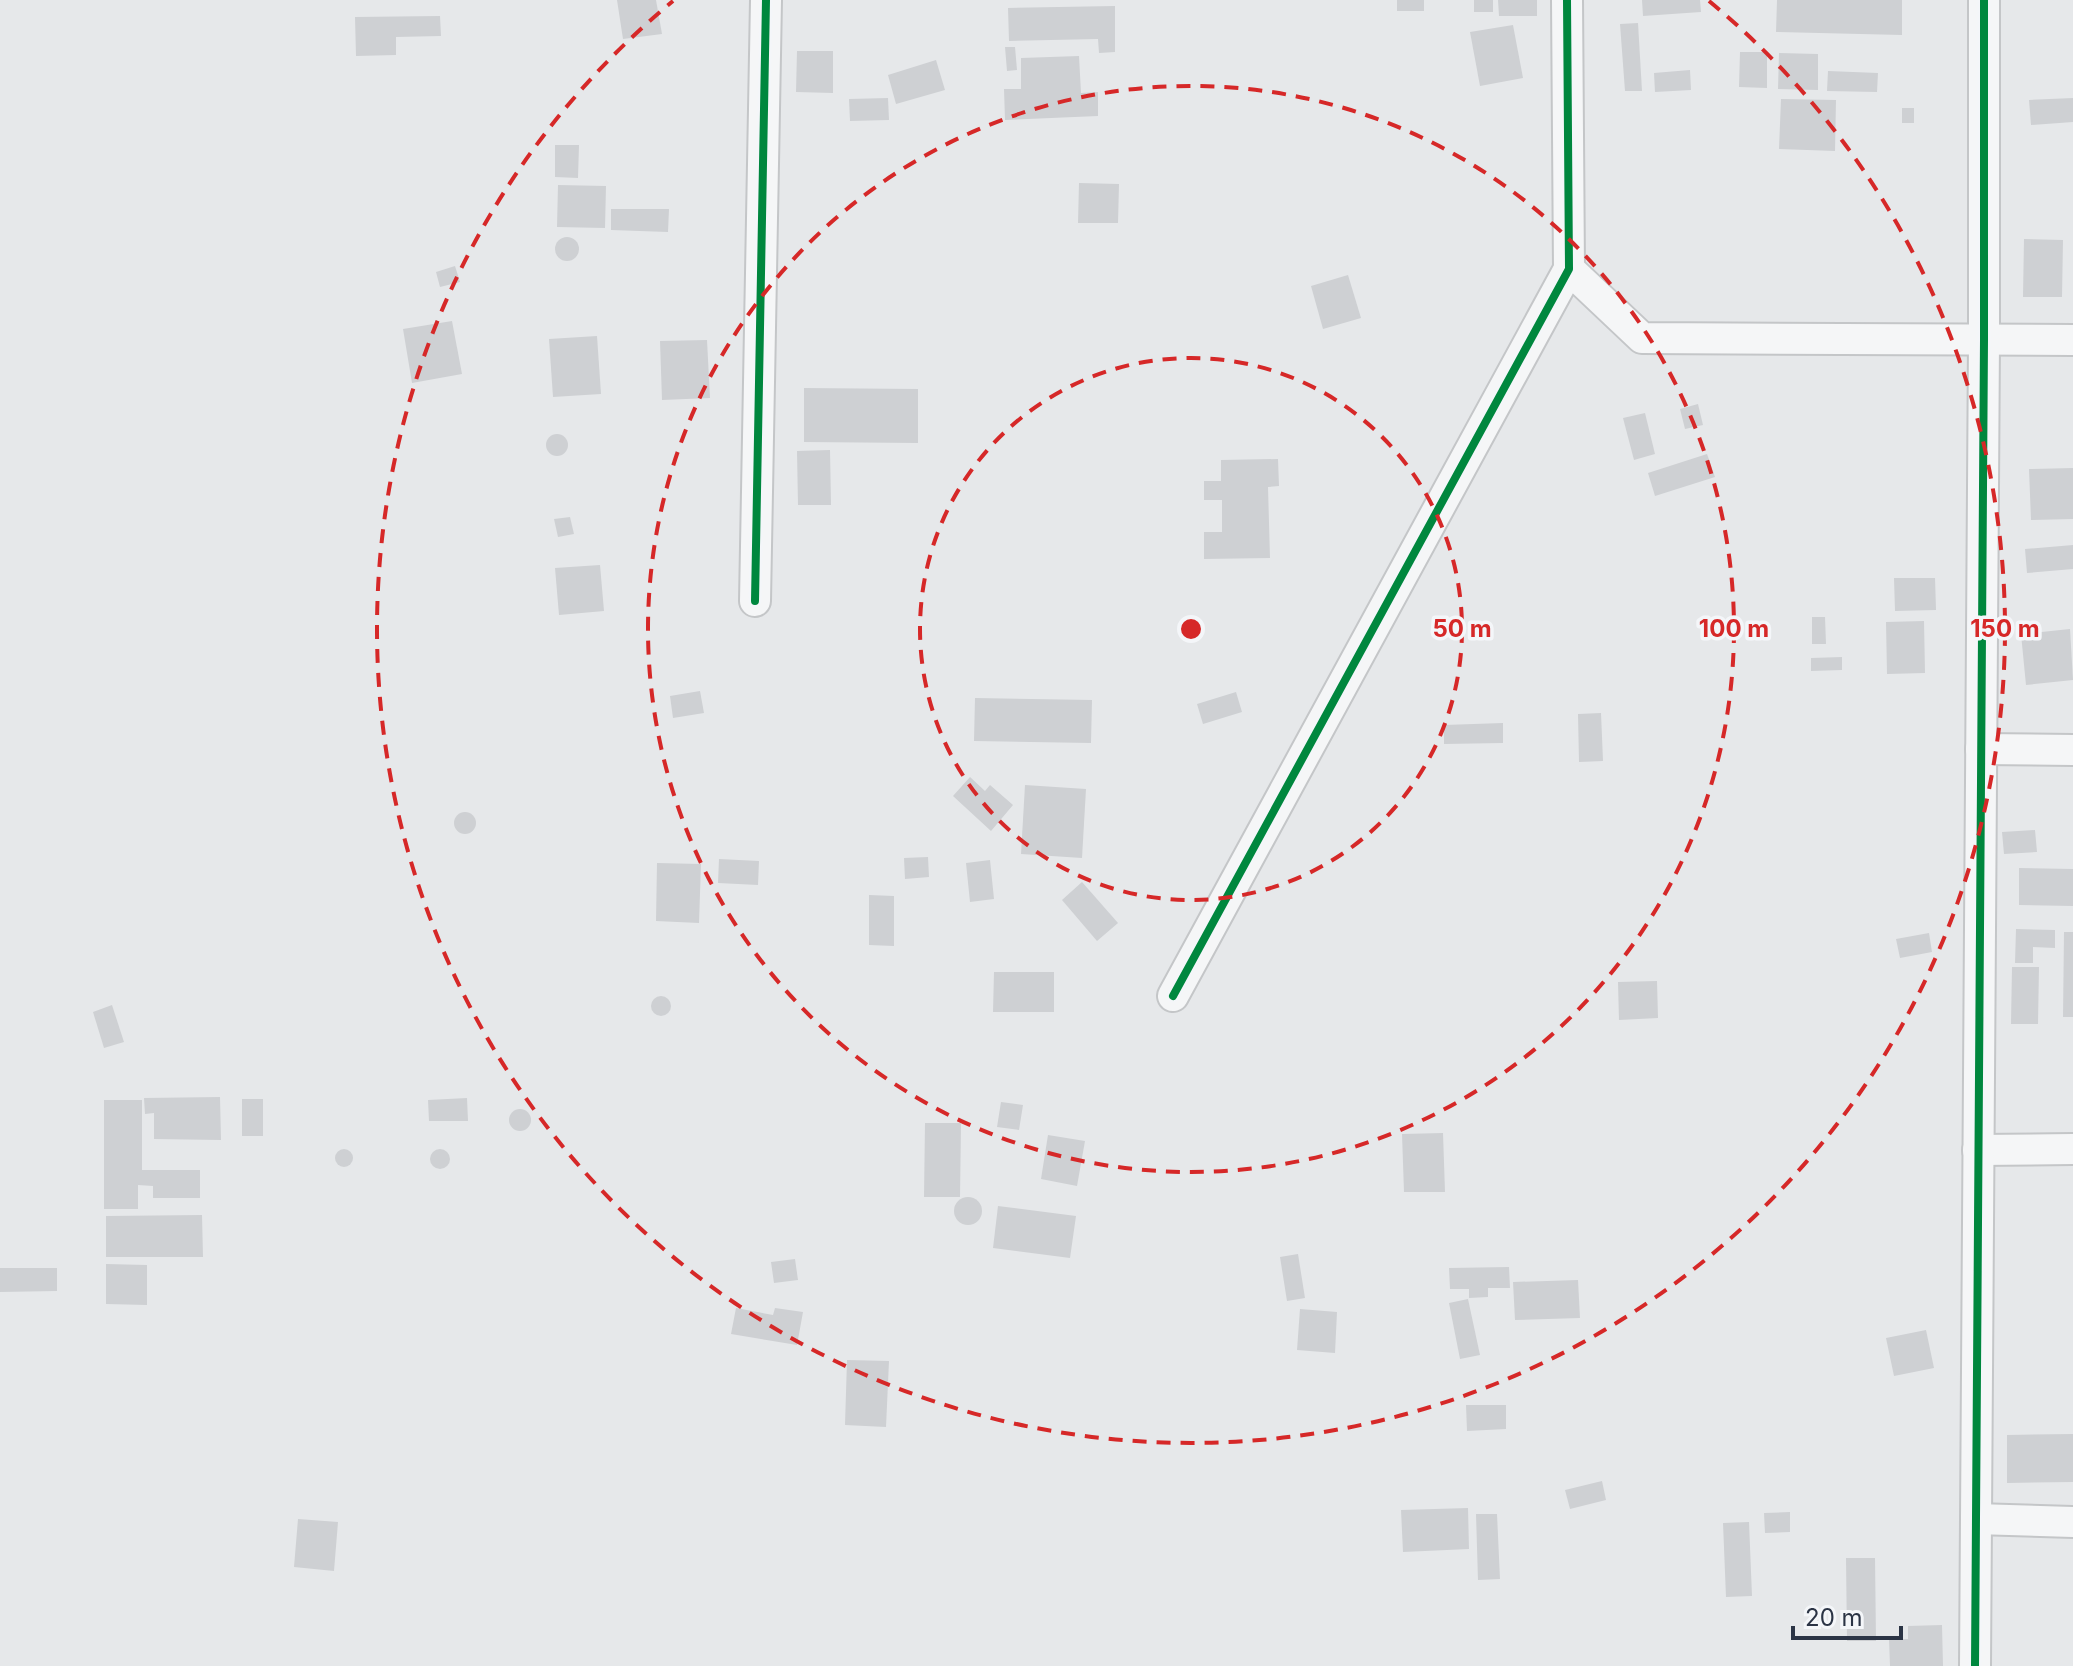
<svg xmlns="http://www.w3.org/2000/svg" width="2073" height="1666" font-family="Inter,sans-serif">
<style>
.building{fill:#ced0d3}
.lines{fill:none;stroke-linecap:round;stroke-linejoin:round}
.street-casing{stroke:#c4c6c8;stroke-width:34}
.street{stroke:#f5f6f7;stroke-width:30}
.cycleway-casing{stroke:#f4f6f9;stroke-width:13}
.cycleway{stroke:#00873e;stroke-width:8}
.ring{fill:none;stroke:#d62828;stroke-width:4;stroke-dasharray:14 10}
.centre{fill:#d62828;stroke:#f4f6f9;stroke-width:4}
.ring-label{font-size:24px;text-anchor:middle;font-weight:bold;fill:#d62828;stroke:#f4f6f9;stroke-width:7;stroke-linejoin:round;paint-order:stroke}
</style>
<rect width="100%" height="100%" fill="#e6e8ea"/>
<g class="building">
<polygon points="617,0 656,0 662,34 623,39"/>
<rect x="1397" y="0" width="27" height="11"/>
<rect x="1474" y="0" width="19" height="12"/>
<polygon points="1498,0 1537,0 1537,16 1499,16"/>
<polygon points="1642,0 1700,0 1701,12 1643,16"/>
<polygon points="1777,0 1902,0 1902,35 1776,32"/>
<polygon points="1115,6 1115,52 1099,53 1098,39 1009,41 1008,8"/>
<polygon points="440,16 441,36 396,37 396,55 356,56 355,17"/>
<polygon points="1638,23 1642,91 1625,91 1620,24"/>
<polygon points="1513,25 1523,78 1480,86 1470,32"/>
<polygon points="1005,47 1015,47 1017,70 1007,71"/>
<polygon points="797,51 833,51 833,93 796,92"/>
<polygon points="1740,52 1767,52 1767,88 1739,87"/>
<polygon points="1779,53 1818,54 1818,90 1778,89"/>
<polygon points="1079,56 1081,93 1098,92 1098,116 1005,120 1004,89 1021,89 1021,58"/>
<polygon points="936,60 945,90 896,104 888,75"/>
<polygon points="1690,70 1691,90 1655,92 1654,73"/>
<polygon points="1828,71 1878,73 1877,92 1827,91"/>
<polygon points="888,98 889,120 850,121 849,99"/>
<polygon points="2073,98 2073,122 2031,125 2029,100"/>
<polygon points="1781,99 1836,100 1835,151 1779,149"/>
<rect x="1902" y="108" width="12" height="15"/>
<polygon points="555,145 579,145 578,178 555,177"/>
<polygon points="1079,183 1119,184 1118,223 1078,223"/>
<polygon points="558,185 606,186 605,228 557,227"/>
<polygon points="611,209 669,209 668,232 611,230"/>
<circle cx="567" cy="249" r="12"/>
<polygon points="2024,239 2063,240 2062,297 2023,297"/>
<polygon points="455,266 460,282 440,287 436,272"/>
<polygon points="1348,275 1361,318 1323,329 1311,286"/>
<polygon points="452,321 462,374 412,383 403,329"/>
<polygon points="597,336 601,394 553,397 549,339"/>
<polygon points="707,340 710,398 662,400 660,341"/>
<polygon points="804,388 918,389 918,443 804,442"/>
<polygon points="1698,404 1703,425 1685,429 1680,409"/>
<polygon points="1645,413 1655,454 1634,460 1623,418"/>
<circle cx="557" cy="445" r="11"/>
<polygon points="830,450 831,505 798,505 797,451"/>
<polygon points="1707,454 1715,477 1655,496 1648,473"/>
<polygon points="1278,459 1279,486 1268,487 1270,558 1204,559 1204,532 1222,532 1222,500 1204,500 1204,481 1221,481 1221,460"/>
<polygon points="2073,468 2073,519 2031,520 2029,469"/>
<polygon points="570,517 574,534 558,537 554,519"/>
<polygon points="2073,545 2073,569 2027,573 2025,549"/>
<polygon points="600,565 604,611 559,615 555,568"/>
<polygon points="1894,578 1935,578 1936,610 1895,611"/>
<polygon points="1812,617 1825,617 1826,644 1812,644"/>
<polygon points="1924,621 1925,673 1887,674 1886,622"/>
<polygon points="2070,629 2073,680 2026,685 2021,634"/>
<polygon points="1842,657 1842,670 1811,671 1811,658"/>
<polygon points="700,691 704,713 673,718 670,696"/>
<polygon points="1236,692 1242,712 1203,724 1197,704"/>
<polygon points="975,698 1092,700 1091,743 974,741"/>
<polygon points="1601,713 1603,761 1579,762 1578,714"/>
<polygon points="1503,723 1503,743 1444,744 1444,725"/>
<polygon points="970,777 985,791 990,785 1013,805 991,831 953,796"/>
<polygon points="1025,785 1086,789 1082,858 1021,854"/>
<circle cx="465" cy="823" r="11"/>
<polygon points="2035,830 2037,852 2004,854 2002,832"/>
<polygon points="928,857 929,877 905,879 904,858"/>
<polygon points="719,859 759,861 758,885 718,883"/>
<polygon points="990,860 994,899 970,902 966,863"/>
<polygon points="657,863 701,864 699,923 656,921"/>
<polygon points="2019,868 2073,869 2073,906 2019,905"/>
<polygon points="1082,882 1118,923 1097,941 1062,900"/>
<polygon points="869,895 894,896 894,946 869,945"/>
<polygon points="2016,929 2055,930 2055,948 2033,947 2033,963 2015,963"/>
<polygon points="2064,932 2073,932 2073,1017 2063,1017"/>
<polygon points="1929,933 1932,952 1900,958 1896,939"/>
<polygon points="2012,967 2039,967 2038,1024 2011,1024"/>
<polygon points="994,972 1054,972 1054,1012 993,1012"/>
<polygon points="1657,981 1658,1018 1619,1020 1618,982"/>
<circle cx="661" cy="1006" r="10"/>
<polygon points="112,1005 124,1042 104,1048 93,1012"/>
<polygon points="220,1097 221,1140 154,1139 154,1113 145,1114 144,1098"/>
<polygon points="467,1098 468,1121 429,1121 428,1100"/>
<rect x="242" y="1099" width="21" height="37"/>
<polygon points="104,1100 142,1100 142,1170 200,1170 200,1198 153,1198 153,1186 138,1185 138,1209 104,1209"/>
<polygon points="1001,1102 1023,1105 1019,1130 997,1127"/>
<circle cx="520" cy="1120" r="11"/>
<polygon points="925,1123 961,1123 960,1197 924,1197"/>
<polygon points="1443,1133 1445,1192 1404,1192 1402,1134"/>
<polygon points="1048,1135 1085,1141 1077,1186 1041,1179"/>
<circle cx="344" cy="1158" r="9"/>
<circle cx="440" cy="1159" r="10"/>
<circle cx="968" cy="1211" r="14"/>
<polygon points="998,1206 1076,1216 1070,1258 993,1248"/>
<polygon points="202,1215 203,1257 106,1257 106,1216"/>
<polygon points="1298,1254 1305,1298 1287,1301 1280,1257"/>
<polygon points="795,1259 798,1280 774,1283 771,1262"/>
<polygon points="106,1264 147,1265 147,1305 106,1304"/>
<polygon points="1509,1267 1510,1288 1488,1288 1488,1297 1469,1298 1469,1289 1450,1289 1449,1268"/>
<polygon points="0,1268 57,1268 57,1291 0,1292"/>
<polygon points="1578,1280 1580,1318 1515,1320 1513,1282"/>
<polygon points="1468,1299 1480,1355 1460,1359 1449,1303"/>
<polygon points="736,1308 773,1315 775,1308 803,1312 797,1345 731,1334"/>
<polygon points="1300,1309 1337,1312 1335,1353 1297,1350"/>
<polygon points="1926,1330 1934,1368 1894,1376 1886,1338"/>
<polygon points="847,1360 889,1361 886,1427 845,1425"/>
<polygon points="1466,1405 1506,1405 1506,1429 1467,1431"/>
<polygon points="2073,1434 2073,1482 2007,1483 2007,1435"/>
<polygon points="1602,1481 1606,1500 1570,1509 1565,1490"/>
<polygon points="1468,1508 1469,1549 1403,1552 1401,1510"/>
<polygon points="1790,1512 1790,1532 1765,1533 1764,1513"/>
<polygon points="1476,1514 1497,1514 1500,1579 1478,1580"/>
<polygon points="298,1519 338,1522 334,1571 294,1567"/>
<polygon points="1749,1522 1752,1596 1726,1597 1723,1523"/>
<polygon points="1846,1558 1875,1558 1876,1641 1847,1641"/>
<polygon points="1942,1625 1943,1666 1890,1666 1889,1639 1908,1639 1908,1626"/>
</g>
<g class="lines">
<g class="street-casing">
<g id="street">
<polyline points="1569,269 1642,338 2073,340"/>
<polyline points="755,601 766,0"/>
<polyline points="1981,749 2073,750"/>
<polyline points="1173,996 1569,269 1567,0"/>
<polyline points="1978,1150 2073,1149"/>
<polyline points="1976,1519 2073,1522"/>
<polyline points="1975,1666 1984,340 1984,0"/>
</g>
</g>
<use href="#street" class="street"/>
<g class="cycleway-casing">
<g id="cycleway">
<polyline points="755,601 766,0"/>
<polyline points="1173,996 1569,269 1567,0"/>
<polyline points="1975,1666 1984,340 1984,0"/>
</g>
</g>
<use href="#cycleway" class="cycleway"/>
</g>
<g class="ring">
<circle cx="1191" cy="629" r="271"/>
<circle cx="1191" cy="629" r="543"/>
<path d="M1709 1A814 814 0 1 1 673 1"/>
</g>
<circle cx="1191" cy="629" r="12" class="centre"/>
<g class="ring-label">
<text x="1462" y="637">50 m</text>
<text x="1734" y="637">100 m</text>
<text x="2005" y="637">150 m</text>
</g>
<path d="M1793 1626v12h108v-12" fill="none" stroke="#2b3445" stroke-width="4"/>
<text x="1805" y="1626" font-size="24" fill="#2b3445" stroke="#f4f6f9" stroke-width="6" paint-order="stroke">20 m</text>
</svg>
